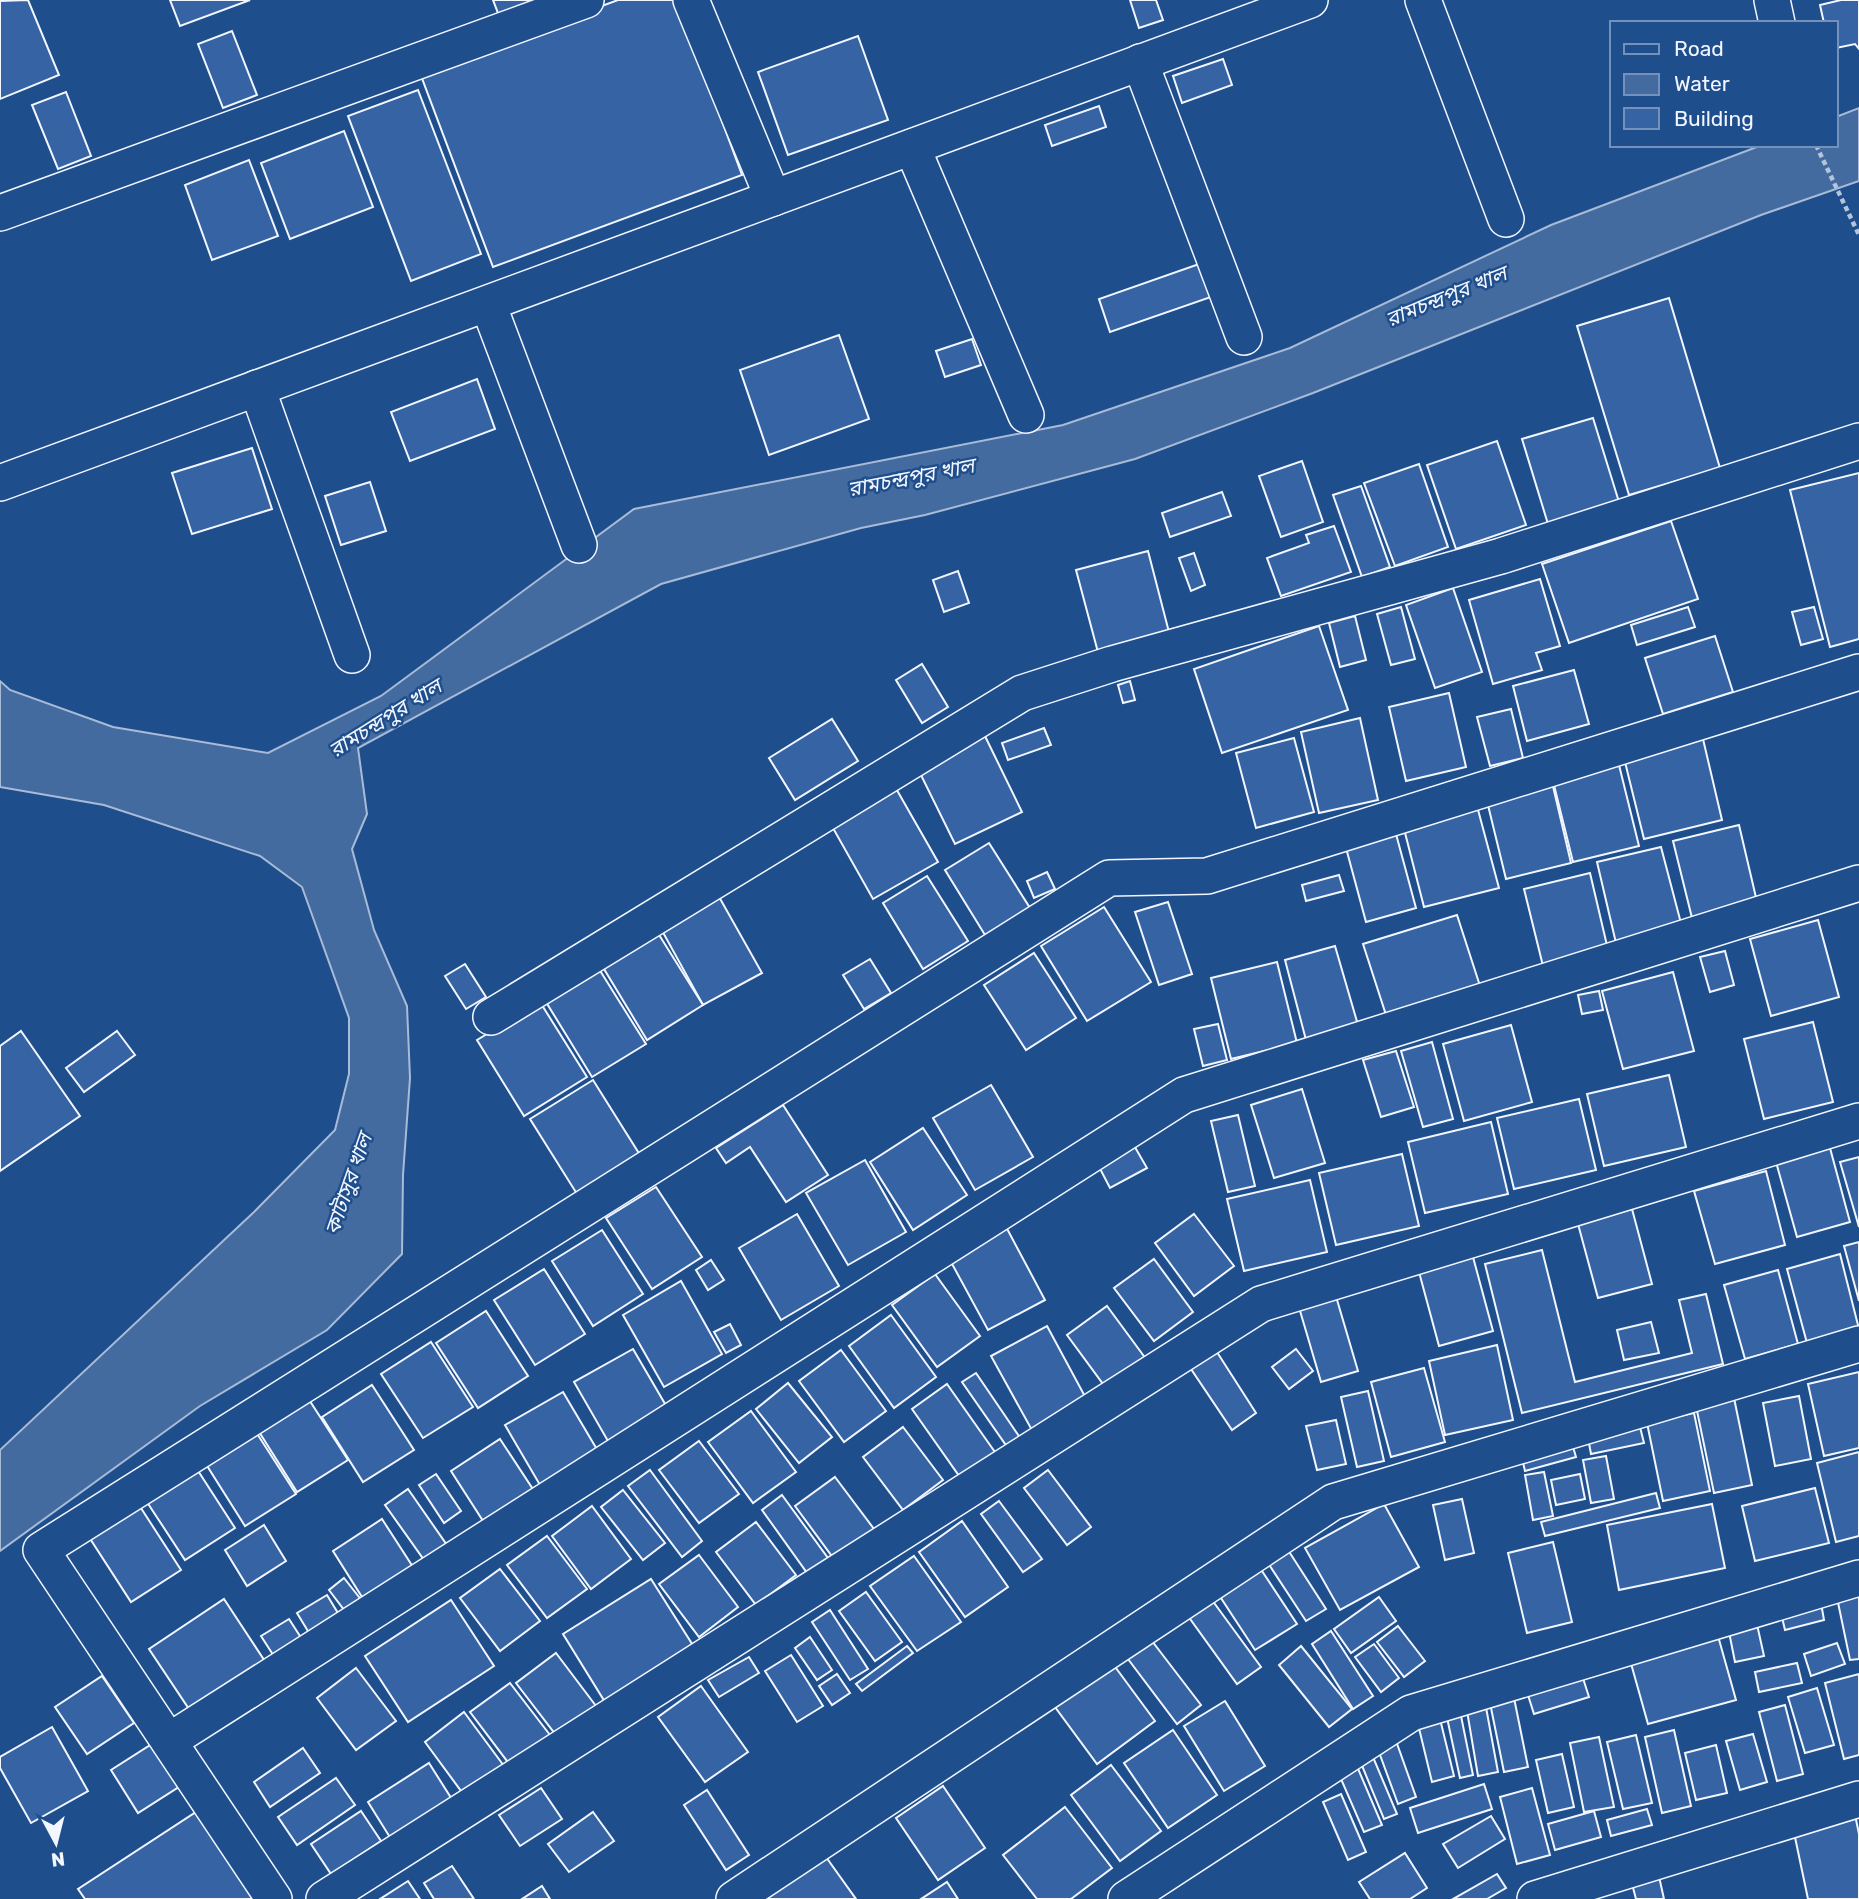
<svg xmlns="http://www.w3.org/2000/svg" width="1859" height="1899" font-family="Rubik,'Noto Sans Bengali',sans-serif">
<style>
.water{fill:#446ba0;stroke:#a8bbd7;stroke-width:2}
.building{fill:#3563a3;stroke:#f2f6ff;stroke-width:2}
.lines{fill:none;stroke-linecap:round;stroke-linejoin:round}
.minor-casing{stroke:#f2f6ff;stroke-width:38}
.path{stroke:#b3c4dc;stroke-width:4.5;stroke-dasharray:5 3.5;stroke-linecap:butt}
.minor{stroke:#1f4e8c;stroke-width:35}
.labels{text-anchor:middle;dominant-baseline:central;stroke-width:5;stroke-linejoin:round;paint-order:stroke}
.water-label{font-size:21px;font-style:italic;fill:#f2f6ff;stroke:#1f4e8c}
</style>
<rect width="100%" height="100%" fill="#1f4e8c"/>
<polygon class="water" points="1859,108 1859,181 1761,215 1313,393 1135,459 925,515 861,528 661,584 358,748 367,814 352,849 374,930 407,1006 410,1078 403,1175 402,1254 327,1330 200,1406 0,1551 0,1450 254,1212 335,1130 349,1074 349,1018 302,887 260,856 104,805 0,787 0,681 10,690 113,727 268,753 381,696 634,509 1063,425 1290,348 1551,225 1762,145 1836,145 1836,117"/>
<g class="building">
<polygon points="28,0 59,75 0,99 0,1"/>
<polygon points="170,0 250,0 180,26"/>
<polygon points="493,0 557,0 501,21"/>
<polygon points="618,0 677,0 742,175 493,267 420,73"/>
<polygon points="1130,0 1156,0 1163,20 1139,28"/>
<polygon points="1841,0 1859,0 1859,49 1855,44 1836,48 1836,23 1824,23 1820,5"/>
<polygon points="232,31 257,95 223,108 198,44"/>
<polygon points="858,36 888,120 788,155 758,72"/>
<polygon points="1223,59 1232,85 1182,103 1173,76"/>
<polygon points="418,90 481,254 411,281 348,116"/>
<polygon points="66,92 91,156 58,169 32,105"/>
<polygon points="1099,106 1106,127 1052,146 1045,125"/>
<polygon points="344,131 373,207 290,239 261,163"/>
<polygon points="249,160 278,236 212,260 185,185"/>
<polygon points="1199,264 1211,297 1110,332 1099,299"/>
<polygon points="1669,298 1720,468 1629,495 1577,326"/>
<polygon points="839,335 869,419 769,455 740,370"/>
<polygon points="972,339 981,365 945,377 936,351"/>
<polygon points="477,379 495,429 410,461 391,412"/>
<polygon points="1593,418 1619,502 1548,524 1522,439"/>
<polygon points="1497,441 1526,525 1456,549 1427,465"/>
<polygon points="252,448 272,509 192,534 172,473"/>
<polygon points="1302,461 1323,522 1281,537 1259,476"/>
<polygon points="1419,464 1448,547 1395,566 1364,483"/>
<polygon points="1859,473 1859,639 1830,647 1790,490"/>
<polygon points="370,482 386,531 341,545 325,496"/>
<polygon points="1361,486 1390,567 1362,577 1333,495"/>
<polygon points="1222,492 1231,516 1170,537 1162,513"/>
<polygon points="1671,521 1698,599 1569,643 1542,564"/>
<polygon points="1334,526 1351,572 1281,596 1267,558 1309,543 1306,535"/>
<polygon points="1148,551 1170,636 1099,656 1076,570"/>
<polygon points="1194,553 1205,585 1191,591 1179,558"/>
<polygon points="958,571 969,603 944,612 933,580"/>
<polygon points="1540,579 1560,646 1536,653 1542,670 1493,684 1469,600"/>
<polygon points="1453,588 1482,672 1435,688 1406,605"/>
<polygon points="1401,607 1415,659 1391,665 1377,614"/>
<polygon points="1688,607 1695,627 1637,645 1631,625"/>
<polygon points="1814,607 1823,639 1801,645 1792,612"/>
<polygon points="1355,616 1366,660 1340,667 1329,623"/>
<polygon points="1319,626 1348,710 1222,753 1194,669"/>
<polygon points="1715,636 1733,692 1663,714 1645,658"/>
<polygon points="922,664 948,707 922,723 896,680"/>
<polygon points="1574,670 1589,724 1527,741 1513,686"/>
<polygon points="1130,681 1135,700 1123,703 1118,685"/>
<polygon points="1449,693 1466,767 1406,781 1389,707"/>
<polygon points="1511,709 1523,758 1490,766 1477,717"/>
<polygon points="1360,718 1378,800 1319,813 1301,732"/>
<polygon points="832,719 858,761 795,800 769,758"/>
<polygon points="1044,728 1051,745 1008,760 1002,743"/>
<polygon points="983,732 1022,812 955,844 916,765"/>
<polygon points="1294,738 1314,812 1256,828 1236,753"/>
<polygon points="1703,739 1722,820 1644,839 1624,758"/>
<polygon points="1619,765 1639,846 1573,862 1553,781"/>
<polygon points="1552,782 1571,863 1506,879 1486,797"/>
<polygon points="894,785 938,862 873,899 829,821"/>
<polygon points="1477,806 1499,888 1424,907 1403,825"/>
<polygon points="1739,825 1758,906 1693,922 1673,841"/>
<polygon points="1396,834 1416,908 1366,922 1346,848"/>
<polygon points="989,843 1030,908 985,935 945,870"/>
<polygon points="1661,847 1682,927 1616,943 1597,862"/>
<polygon points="1047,872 1055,889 1034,898 1027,881"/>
<polygon points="1590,873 1609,954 1544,970 1524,889"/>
<polygon points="1339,875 1344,891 1306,901 1302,885"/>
<polygon points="927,876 968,941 923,969 883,903"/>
<polygon points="718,895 762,973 703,1005 660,927"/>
<polygon points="1168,902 1192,974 1159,985 1135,912"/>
<polygon points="1104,907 1151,982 1087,1021 1041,946"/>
<polygon points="1457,915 1481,989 1387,1018 1363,944"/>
<polygon points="1818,920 1839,997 1771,1016 1750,939"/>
<polygon points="656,930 703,1005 647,1040 601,964"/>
<polygon points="1335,946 1358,1025 1306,1040 1285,960"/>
<polygon points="1725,951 1734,985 1710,992 1700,957"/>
<polygon points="1034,953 1076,1018 1026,1050 984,985"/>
<polygon points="870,959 891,993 864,1009 843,975"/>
<polygon points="1277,962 1297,1043 1231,1059 1211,978"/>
<polygon points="465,964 486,997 466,1009 445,976"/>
<polygon points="599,969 646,1044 592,1077 546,1002"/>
<polygon points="1673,972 1694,1051 1623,1069 1602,991"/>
<polygon points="1599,991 1603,1010 1582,1014 1578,995"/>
<polygon points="540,1002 587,1077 524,1116 477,1040"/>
<polygon points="1813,1022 1833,1102 1764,1119 1744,1039"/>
<polygon points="1218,1024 1227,1060 1203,1066 1194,1029"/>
<polygon points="1511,1025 1532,1102 1464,1121 1443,1044"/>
<polygon points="21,1031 80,1116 0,1171 0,1046"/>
<polygon points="117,1031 135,1055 84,1092 66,1068"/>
<polygon points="1432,1042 1453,1119 1423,1127 1401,1051"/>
<polygon points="1396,1051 1414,1107 1381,1117 1363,1060"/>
<polygon points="1669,1075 1686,1147 1604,1166 1587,1094"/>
<polygon points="593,1080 640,1155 577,1194 530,1119"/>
<polygon points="991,1085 1033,1157 975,1190 933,1118"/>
<polygon points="1302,1089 1325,1163 1274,1178 1251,1105"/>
<polygon points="1579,1099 1596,1170 1514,1189 1497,1118"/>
<polygon points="783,1105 828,1175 786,1202 750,1147 726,1163 716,1148"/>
<polygon points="1238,1115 1255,1186 1228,1192 1211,1121"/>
<polygon points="1491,1122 1508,1194 1425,1213 1408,1142"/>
<polygon points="923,1128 967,1195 913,1230 870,1162"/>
<polygon points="1132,1142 1147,1168 1110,1188 1096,1161"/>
<polygon points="1830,1148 1850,1222 1797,1237 1776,1162"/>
<polygon points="1402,1154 1419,1226 1336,1245 1319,1173"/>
<polygon points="1859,1157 1859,1227 1840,1162"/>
<polygon points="865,1160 906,1232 848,1265 806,1193"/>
<polygon points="1766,1171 1785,1245 1715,1264 1694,1191"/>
<polygon points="1310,1180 1327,1252 1244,1271 1227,1199"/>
<polygon points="656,1187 702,1257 652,1289 606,1218"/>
<polygon points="1632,1209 1652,1284 1598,1298 1578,1224"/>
<polygon points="797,1214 839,1286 781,1320 739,1248"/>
<polygon points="1194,1214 1234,1266 1194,1296 1155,1243"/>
<polygon points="1004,1223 1045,1300 988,1330 951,1262"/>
<polygon points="602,1230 643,1294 593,1326 552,1261"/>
<polygon points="1859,1242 1859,1301 1844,1246"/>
<polygon points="1542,1250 1575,1382 1692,1353 1679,1300 1706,1294 1723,1364 1522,1413 1485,1264"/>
<polygon points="1840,1254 1859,1329 1807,1343 1787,1269"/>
<polygon points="1473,1257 1493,1331 1439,1346 1419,1272"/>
<polygon points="1154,1259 1193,1312 1154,1341 1114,1288"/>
<polygon points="711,1260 724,1280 708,1290 696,1270"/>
<polygon points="544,1269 585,1334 535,1365 494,1300"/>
<polygon points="1778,1270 1798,1344 1745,1359 1724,1285"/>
<polygon points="935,1274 980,1336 937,1367 892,1305"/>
<polygon points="681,1281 722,1354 664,1387 623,1315"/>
<polygon points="1335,1293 1358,1371 1321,1382 1298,1304"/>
<polygon points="1107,1306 1146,1359 1106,1388 1067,1335"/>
<polygon points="486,1311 528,1376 478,1408 436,1343"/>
<polygon points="891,1315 936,1377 894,1408 849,1346"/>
<polygon points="1651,1322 1659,1353 1624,1360 1617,1330"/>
<polygon points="730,1324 741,1345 726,1353 714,1332"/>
<polygon points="1047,1326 1088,1402 1033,1432 991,1356"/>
<polygon points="431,1342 473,1407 423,1438 381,1374"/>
<polygon points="1497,1345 1513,1420 1445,1435 1429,1361"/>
<polygon points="633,1349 675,1421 616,1455 574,1382"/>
<polygon points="1215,1349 1256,1413 1232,1430 1189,1366"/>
<polygon points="1296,1349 1313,1371 1289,1389 1272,1367"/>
<polygon points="841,1350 886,1411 844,1442 799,1381"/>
<polygon points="1424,1368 1445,1442 1391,1457 1371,1382"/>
<polygon points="1859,1372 1859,1448 1824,1456 1808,1384"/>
<polygon points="976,1373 1023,1442 1010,1451 962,1382"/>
<polygon points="788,1383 832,1437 799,1463 756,1409"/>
<polygon points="947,1384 997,1455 962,1480 912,1409"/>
<polygon points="372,1385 414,1450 363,1482 322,1417"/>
<polygon points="1368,1391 1384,1461 1357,1467 1341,1397"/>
<polygon points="563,1392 605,1463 547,1497 505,1425"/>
<polygon points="306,1395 348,1460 297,1492 256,1427"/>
<polygon points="1799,1396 1811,1459 1775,1466 1763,1403"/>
<polygon points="1734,1398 1752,1485 1714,1493 1696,1406"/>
<polygon points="751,1411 796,1472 753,1503 708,1442"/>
<polygon points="1694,1413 1710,1491 1663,1501 1647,1423"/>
<polygon points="1336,1420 1346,1464 1317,1470 1306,1426"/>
<polygon points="903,1427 943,1480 903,1510 863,1457"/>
<polygon points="1640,1427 1644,1443 1591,1454 1588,1438"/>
<polygon points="254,1429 296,1494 245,1526 204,1461"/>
<polygon points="500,1439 542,1503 492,1535 451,1471"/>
<polygon points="1571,1440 1576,1457 1525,1471 1521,1454"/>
<polygon points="699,1441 739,1494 699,1523 659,1470"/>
<polygon points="1859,1452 1859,1536 1836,1542 1817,1463"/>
<polygon points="1606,1456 1614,1499 1591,1503 1583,1460"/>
<polygon points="193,1463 235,1528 185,1560 143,1496"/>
<polygon points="650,1470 702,1541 682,1557 628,1486"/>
<polygon points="1048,1470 1091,1527 1067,1545 1024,1488"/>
<polygon points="1544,1472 1553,1516 1533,1520 1525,1475"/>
<polygon points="436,1474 461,1511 444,1523 419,1485"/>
<polygon points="1580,1474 1585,1499 1556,1505 1551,1480"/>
<polygon points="835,1477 874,1529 834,1559 795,1506"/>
<polygon points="1815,1488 1829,1543 1755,1561 1742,1506"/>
<polygon points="408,1489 456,1558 434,1574 385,1505"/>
<polygon points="623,1490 665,1543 643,1560 601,1507"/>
<polygon points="1656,1493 1660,1508 1545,1536 1541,1522"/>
<polygon points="782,1495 836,1569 815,1584 762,1510"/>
<polygon points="1462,1499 1474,1553 1445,1560 1433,1505"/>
<polygon points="999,1501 1042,1559 1023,1572 981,1514"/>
<polygon points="1384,1504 1419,1567 1340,1610 1305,1548"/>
<polygon points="1712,1504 1725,1568 1619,1590 1607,1525"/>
<polygon points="139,1505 181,1570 131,1602 89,1537"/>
<polygon points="592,1506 631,1559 591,1589 552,1536"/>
<polygon points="382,1519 424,1584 374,1616 333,1551"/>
<polygon points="962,1521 1008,1587 965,1617 919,1552"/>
<polygon points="756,1522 796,1575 756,1605 716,1552"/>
<polygon points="264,1525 286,1561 247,1586 225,1550"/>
<polygon points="547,1536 587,1589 547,1618 507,1565"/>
<polygon points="1553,1542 1572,1622 1527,1633 1508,1553"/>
<polygon points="1288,1550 1326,1609 1306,1621 1268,1563"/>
<polygon points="699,1555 738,1607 699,1637 659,1584"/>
<polygon points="914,1556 961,1622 917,1651 870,1586"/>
<polygon points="1260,1568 1297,1624 1255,1650 1219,1595"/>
<polygon points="500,1569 540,1621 500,1651 460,1598"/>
<polygon points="344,1578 370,1611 354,1623 329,1590"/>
<polygon points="651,1579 694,1647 605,1702 563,1634"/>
<polygon points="1859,1588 1859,1659 1850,1660 1836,1593"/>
<polygon points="866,1592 902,1642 875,1661 839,1611"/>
<polygon points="327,1595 347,1628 317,1646 297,1613"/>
<polygon points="1379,1597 1396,1621 1351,1653 1334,1629"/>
<polygon points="224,1599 272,1672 197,1721 149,1649"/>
<polygon points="451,1600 494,1666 408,1722 365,1656"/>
<polygon points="1212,1600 1261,1667 1237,1684 1188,1616"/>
<polygon points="1821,1603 1824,1620 1785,1630 1781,1613"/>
<polygon points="830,1610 868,1669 850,1680 812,1622"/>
<polygon points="289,1619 307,1647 279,1664 261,1636"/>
<polygon points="1756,1620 1764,1656 1735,1662 1728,1627"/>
<polygon points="1398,1626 1425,1661 1404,1677 1377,1642"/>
<polygon points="1331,1631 1373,1696 1353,1709 1312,1644"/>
<polygon points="1718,1636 1736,1700 1648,1724 1630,1660"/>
<polygon points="810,1637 832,1670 817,1680 795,1648"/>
<polygon points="1152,1641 1201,1705 1177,1724 1128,1659"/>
<polygon points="1837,1643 1845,1664 1811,1676 1804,1654"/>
<polygon points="1374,1644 1399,1678 1381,1692 1355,1657"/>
<polygon points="907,1646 913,1653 862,1691 856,1684"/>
<polygon points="1301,1646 1352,1709 1329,1727 1279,1665"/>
<polygon points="556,1653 596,1706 556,1735 516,1683"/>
<polygon points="791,1655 823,1706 797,1722 765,1671"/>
<polygon points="749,1657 759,1673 719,1697 708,1680"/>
<polygon points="1797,1663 1802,1683 1759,1692 1755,1672"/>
<polygon points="1113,1664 1155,1721 1097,1764 1055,1707"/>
<polygon points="356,1668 396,1721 356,1750 317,1698"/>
<polygon points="837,1674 850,1693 832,1705 819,1686"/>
<polygon points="1859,1674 1859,1755 1844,1759 1825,1683"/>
<polygon points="1582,1675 1589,1697 1534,1714 1527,1692"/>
<polygon points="102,1676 134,1723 87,1754 55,1707"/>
<polygon points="510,1683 550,1735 510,1765 470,1712"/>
<polygon points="701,1686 748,1752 705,1782 658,1717"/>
<polygon points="1817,1688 1834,1745 1805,1753 1788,1697"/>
<polygon points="1513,1693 1528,1767 1504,1772 1489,1698"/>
<polygon points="1225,1701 1265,1766 1224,1791 1184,1726"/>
<polygon points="1485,1702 1498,1772 1478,1776 1466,1705"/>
<polygon points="1785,1705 1803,1774 1777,1781 1759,1712"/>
<polygon points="1460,1711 1473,1775 1460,1778 1446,1713"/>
<polygon points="464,1712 504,1766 464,1795 425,1742"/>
<polygon points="1439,1715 1454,1776 1432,1782 1417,1720"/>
<polygon points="52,1727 88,1791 31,1823 0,1768 0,1757"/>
<polygon points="1173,1730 1217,1795 1168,1828 1124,1763"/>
<polygon points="1674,1730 1691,1806 1662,1813 1645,1737"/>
<polygon points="1753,1734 1767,1782 1740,1790 1726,1741"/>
<polygon points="166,1735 193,1778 138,1813 111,1770"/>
<polygon points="1636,1735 1652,1803 1623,1809 1607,1742"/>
<polygon points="1599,1737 1614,1807 1584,1812 1570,1743"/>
<polygon points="1395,1738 1416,1797 1398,1804 1376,1744"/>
<polygon points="1716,1745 1727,1793 1696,1800 1685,1753"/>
<polygon points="303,1748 320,1773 270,1807 254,1782"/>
<polygon points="1370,1750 1397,1814 1384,1819 1358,1756"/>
<polygon points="1562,1754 1574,1807 1548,1813 1536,1760"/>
<polygon points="429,1763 453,1801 391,1839 368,1802"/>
<polygon points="1356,1764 1382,1825 1364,1832 1338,1772"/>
<polygon points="1111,1765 1161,1831 1120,1861 1071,1795"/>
<polygon points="336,1778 355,1805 297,1845 278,1817"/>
<polygon points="1484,1784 1492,1809 1418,1833 1410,1808"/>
<polygon points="943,1786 985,1848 938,1880 896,1818"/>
<polygon points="541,1788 562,1819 520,1846 499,1815"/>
<polygon points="1532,1788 1550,1855 1517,1864 1500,1797"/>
<polygon points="707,1790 749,1855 726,1870 684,1805"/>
<polygon points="1341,1794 1366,1852 1348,1860 1323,1802"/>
<polygon points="216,1799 282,1899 85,1899 78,1889"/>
<polygon points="1065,1807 1112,1868 1071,1899 1037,1899 1003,1855"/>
<polygon points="1647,1809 1652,1825 1611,1836 1607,1820"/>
<polygon points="1854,1810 1859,1834 1859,1899 1808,1899 1792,1823"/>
<polygon points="361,1811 381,1841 331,1874 311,1844"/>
<polygon points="1594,1811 1601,1837 1555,1850 1548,1824"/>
<polygon points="593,1812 614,1841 569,1872 548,1844"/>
<polygon points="1491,1816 1505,1839 1458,1868 1443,1844"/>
<polygon points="821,1850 856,1899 749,1899"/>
<polygon points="1405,1853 1427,1888 1410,1899 1370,1899 1359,1882"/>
<polygon points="452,1866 474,1899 434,1899 424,1883"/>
<polygon points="1658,1872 1664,1899 1636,1899 1631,1880"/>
<polygon points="1497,1874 1506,1888 1487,1899 1453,1899"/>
<polygon points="408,1881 420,1899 380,1899"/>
<polygon points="947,1882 958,1899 921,1899"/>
<polygon points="542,1886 550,1899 522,1899"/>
</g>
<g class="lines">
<g class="minor-casing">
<g id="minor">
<polyline points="691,0 773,198"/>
<polyline points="1423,0 1506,219"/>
<polyline points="1772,0 1777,23"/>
<polyline points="1140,62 1244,337"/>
<polyline points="912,147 1026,415"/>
<polyline points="0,213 586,0"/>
<polyline points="488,304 579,545"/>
<polyline points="257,388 352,655"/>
<polyline points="0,483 1310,0"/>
<polyline points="491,1017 1022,693 1112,664 1501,556 1859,441"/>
<polyline points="169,1741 1184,1095 1859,883"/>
<polyline points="274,1899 41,1550 1109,878 1207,876 1859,672"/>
<polyline points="324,1899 1261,1304 1859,1121"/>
<polyline points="734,1899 1333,1502 1859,1344"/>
<polyline points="1126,1899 1411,1713 1859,1578"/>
<polyline points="1535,1899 1859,1799"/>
</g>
</g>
<polyline class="path" points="1816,145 1859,235"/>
<use href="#minor" class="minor"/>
</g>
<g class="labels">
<g class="water-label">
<text transform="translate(1446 296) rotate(-22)">রামচন্দ্রপুর খাল</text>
<text transform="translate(911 477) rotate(-11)">রামচন্দ্রপুর খাল</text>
<text transform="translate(385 718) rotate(-32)">রামচন্দ্রপুর খাল</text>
<text transform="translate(348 1184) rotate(-71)">কাটাসুর খাল</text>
</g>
</g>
<rect x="1610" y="21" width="228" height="126" fill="#1f4e8c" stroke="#7391ba" stroke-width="2"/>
<rect x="1624" y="44" width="35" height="10" fill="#1f4e8c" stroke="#7391ba" stroke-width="2"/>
<text x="1674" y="56" font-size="21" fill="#f2f6ff">Road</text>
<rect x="1624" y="74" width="35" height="21" fill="#446ba0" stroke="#7391ba" stroke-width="2"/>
<text x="1674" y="91" font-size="21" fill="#f2f6ff">Water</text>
<rect x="1624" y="108" width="35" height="21" fill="#3563a3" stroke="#7391ba" stroke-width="2"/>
<text x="1674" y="126" font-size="21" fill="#f2f6ff">Building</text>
<g transform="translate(56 1843) rotate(173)" stroke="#1f4e8c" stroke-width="5" paint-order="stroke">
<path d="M0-5L12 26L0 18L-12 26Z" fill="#f2f6ff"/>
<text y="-10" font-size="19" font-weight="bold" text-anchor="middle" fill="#f2f6ff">N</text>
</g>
</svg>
